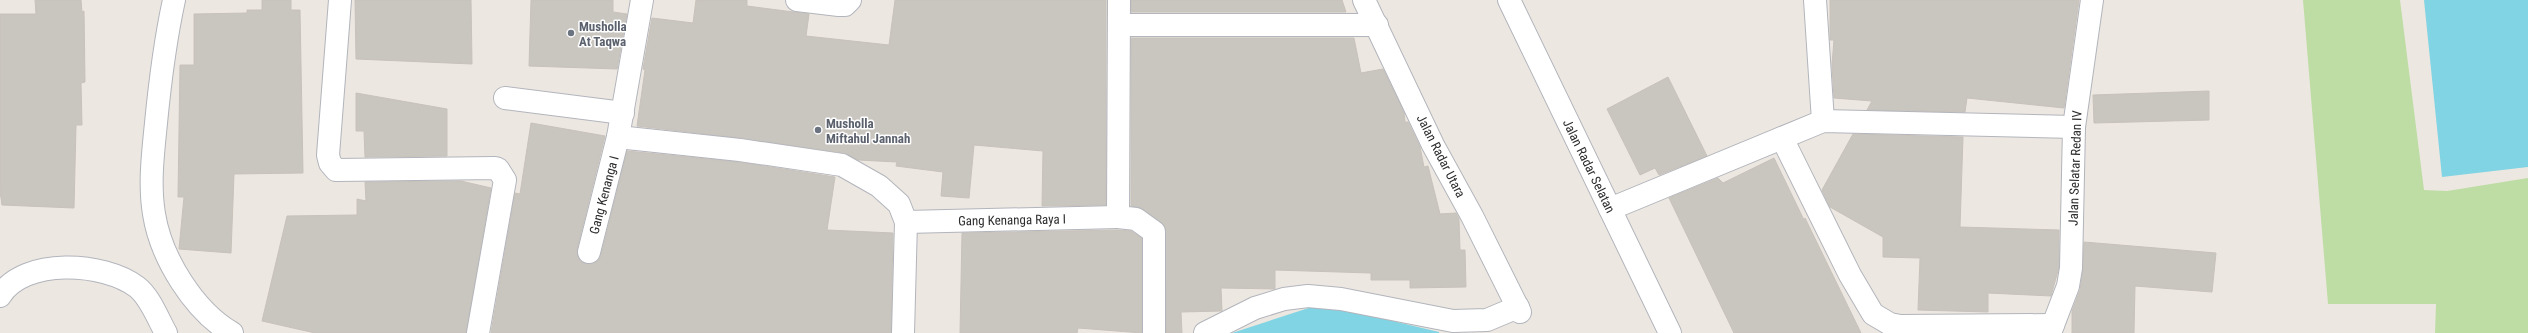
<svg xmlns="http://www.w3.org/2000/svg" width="2528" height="333" font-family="'Roboto Condensed',sans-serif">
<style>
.green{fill:#bedda4}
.water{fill:#81d4e3}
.building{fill:#c9c5bf;stroke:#c8c2bb}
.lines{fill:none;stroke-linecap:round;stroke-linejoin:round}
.minor-casing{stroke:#b2b5bc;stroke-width:24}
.minor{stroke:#fff;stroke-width:22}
.worship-dot{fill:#6b7280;stroke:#fff;stroke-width:1.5}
.labels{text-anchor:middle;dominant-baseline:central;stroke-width:3;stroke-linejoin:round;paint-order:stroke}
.worship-label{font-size:13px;font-weight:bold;fill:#5b616d;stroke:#fff;text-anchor:start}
.street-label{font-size:13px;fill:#2d2d2d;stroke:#fff}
</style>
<rect width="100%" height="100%" fill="#ede7e1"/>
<polygon class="green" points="2303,0 2400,0 2424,190 2447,191 2528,178 2528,333 2435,333 2436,304 2328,304"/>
<g class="water">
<polygon points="2424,0 2528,0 2528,167 2442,177"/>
<polygon points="1321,304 1439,332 1439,333 1232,333"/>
</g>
<g class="building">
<polygon points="35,0 81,0 82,12 84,11 85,82 81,83 82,125 76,125 74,208 2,205 0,191 0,14 36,14"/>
<polygon points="262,0 291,0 291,10 300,10 303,173 234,174 231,253 179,249 184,197 178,197 180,65 194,65 194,14 247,13 247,10 262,10"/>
<polygon points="355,0 471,0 472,64 356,59"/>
<polygon points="531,0 613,0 613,12 627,14 617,69 529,66"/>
<polygon points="696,0 747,0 747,6 809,14 806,36 889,45 895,0 1106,0 1106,205 1042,206 1043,151 974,145 969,198 941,196 943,172 896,166 897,162 858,160 844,153 741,138 637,126 645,70 643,69 652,18 693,23"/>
<polygon points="1131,0 1342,0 1346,12 1131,12"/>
<polygon points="1830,0 2079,0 2064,108 1967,98 1965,112 1867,110 1872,101 1834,98 1832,65 1834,40 1830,40"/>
<polygon points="1131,38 1354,38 1361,73 1383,69 1404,112 1405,122 1408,122 1420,147 1424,167 1428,166 1440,214 1456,213 1459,219 1460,250 1465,250 1466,287 1410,288 1410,280 1371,280 1371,273 1275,270 1275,289 1221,288 1222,311 1181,312 1182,333 1166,333 1165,227 1143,209 1131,206"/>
<polygon points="1668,77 1707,156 1659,175 1655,168 1640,175 1607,109"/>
<polygon points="2209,91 2209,120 2094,123 2093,95"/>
<polygon points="356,93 447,109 447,156 365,157 364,131 356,131"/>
<polygon points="531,123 605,136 577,249 580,261 586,264 598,261 601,255 627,151 738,162 835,177 827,230 893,233 891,333 491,333 515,193 520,194"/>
<polygon points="1853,134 1963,137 1960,227 2059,230 2059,267 2051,296 1988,293 1988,312 1918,310 1920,258 1883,257 1883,237 1830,207 1822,190"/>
<polygon points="1774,158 1804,220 1805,218 1861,333 1734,333 1669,198 1718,178 1723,183"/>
<polygon points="461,181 491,188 466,333 315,333 262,321 287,216 357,215 357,199 366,201 365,182"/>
<polygon points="1117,230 1131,231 1142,238 1142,333 1078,328 1077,333 960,333 962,233"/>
<polygon points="2084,242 2216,253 2212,292 2135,286 2134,333 2072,333 2072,311 2080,290 2083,270"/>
</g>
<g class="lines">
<g class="minor-casing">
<g id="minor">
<path d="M174,0C165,41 160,82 156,123C153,153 149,184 154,214C161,258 194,311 232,333"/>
<polyline points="340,0 328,155 330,163 336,170 495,168 498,169 505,180 478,333"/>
<polyline points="797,0 839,5 845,5 850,0"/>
<polyline points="1119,0 1118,217 1136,219 1154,232 1154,333"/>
<polyline points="1364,0 1433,145 1472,216 1520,312"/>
<polyline points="1509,0 1670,333"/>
<polyline points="1815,0 1823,121"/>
<polyline points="1121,25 1377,25"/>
<polyline points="505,98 623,113"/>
<polyline points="618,137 740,150 842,165 879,186 899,204 906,222 903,333"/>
<polyline points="1782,138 1850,275 1873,314 1890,324 1900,326 2053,325"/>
<polyline points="1610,209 1823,121 2074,127"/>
<polyline points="906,222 1118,217"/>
<polyline points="589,252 618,137 642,0"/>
<path d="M0,296C24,257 104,262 137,287C150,297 158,319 166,333"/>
<polyline points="1205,333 1255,308 1284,299 1308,296 1341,299 1453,321 1487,320 1518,307"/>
<polyline points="2050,333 2068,286 2071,268 2074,127 2092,0"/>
</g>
</g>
<use href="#minor" class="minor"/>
</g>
<g class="worship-dot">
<circle cx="571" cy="33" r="4"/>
<circle cx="818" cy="130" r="4"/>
</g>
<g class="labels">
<g class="worship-label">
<text x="579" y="26">Musholla<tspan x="579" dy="15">At Taqwa</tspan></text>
<text x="826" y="123">Musholla<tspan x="826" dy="15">Miftahul Jannah</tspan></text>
</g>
<g class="street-label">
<text transform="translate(1441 156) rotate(63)">Jalan Radar Utara</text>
<text transform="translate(1589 166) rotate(64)">Jalan Radar Selatan</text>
<text transform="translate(2075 168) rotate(-88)">Jalan Selatar Redan IV</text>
<text transform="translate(604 195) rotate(-75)">Gang Kenanga I</text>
<text transform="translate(1012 220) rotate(-1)">Gang Kenanga Raya I</text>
</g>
</g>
</svg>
